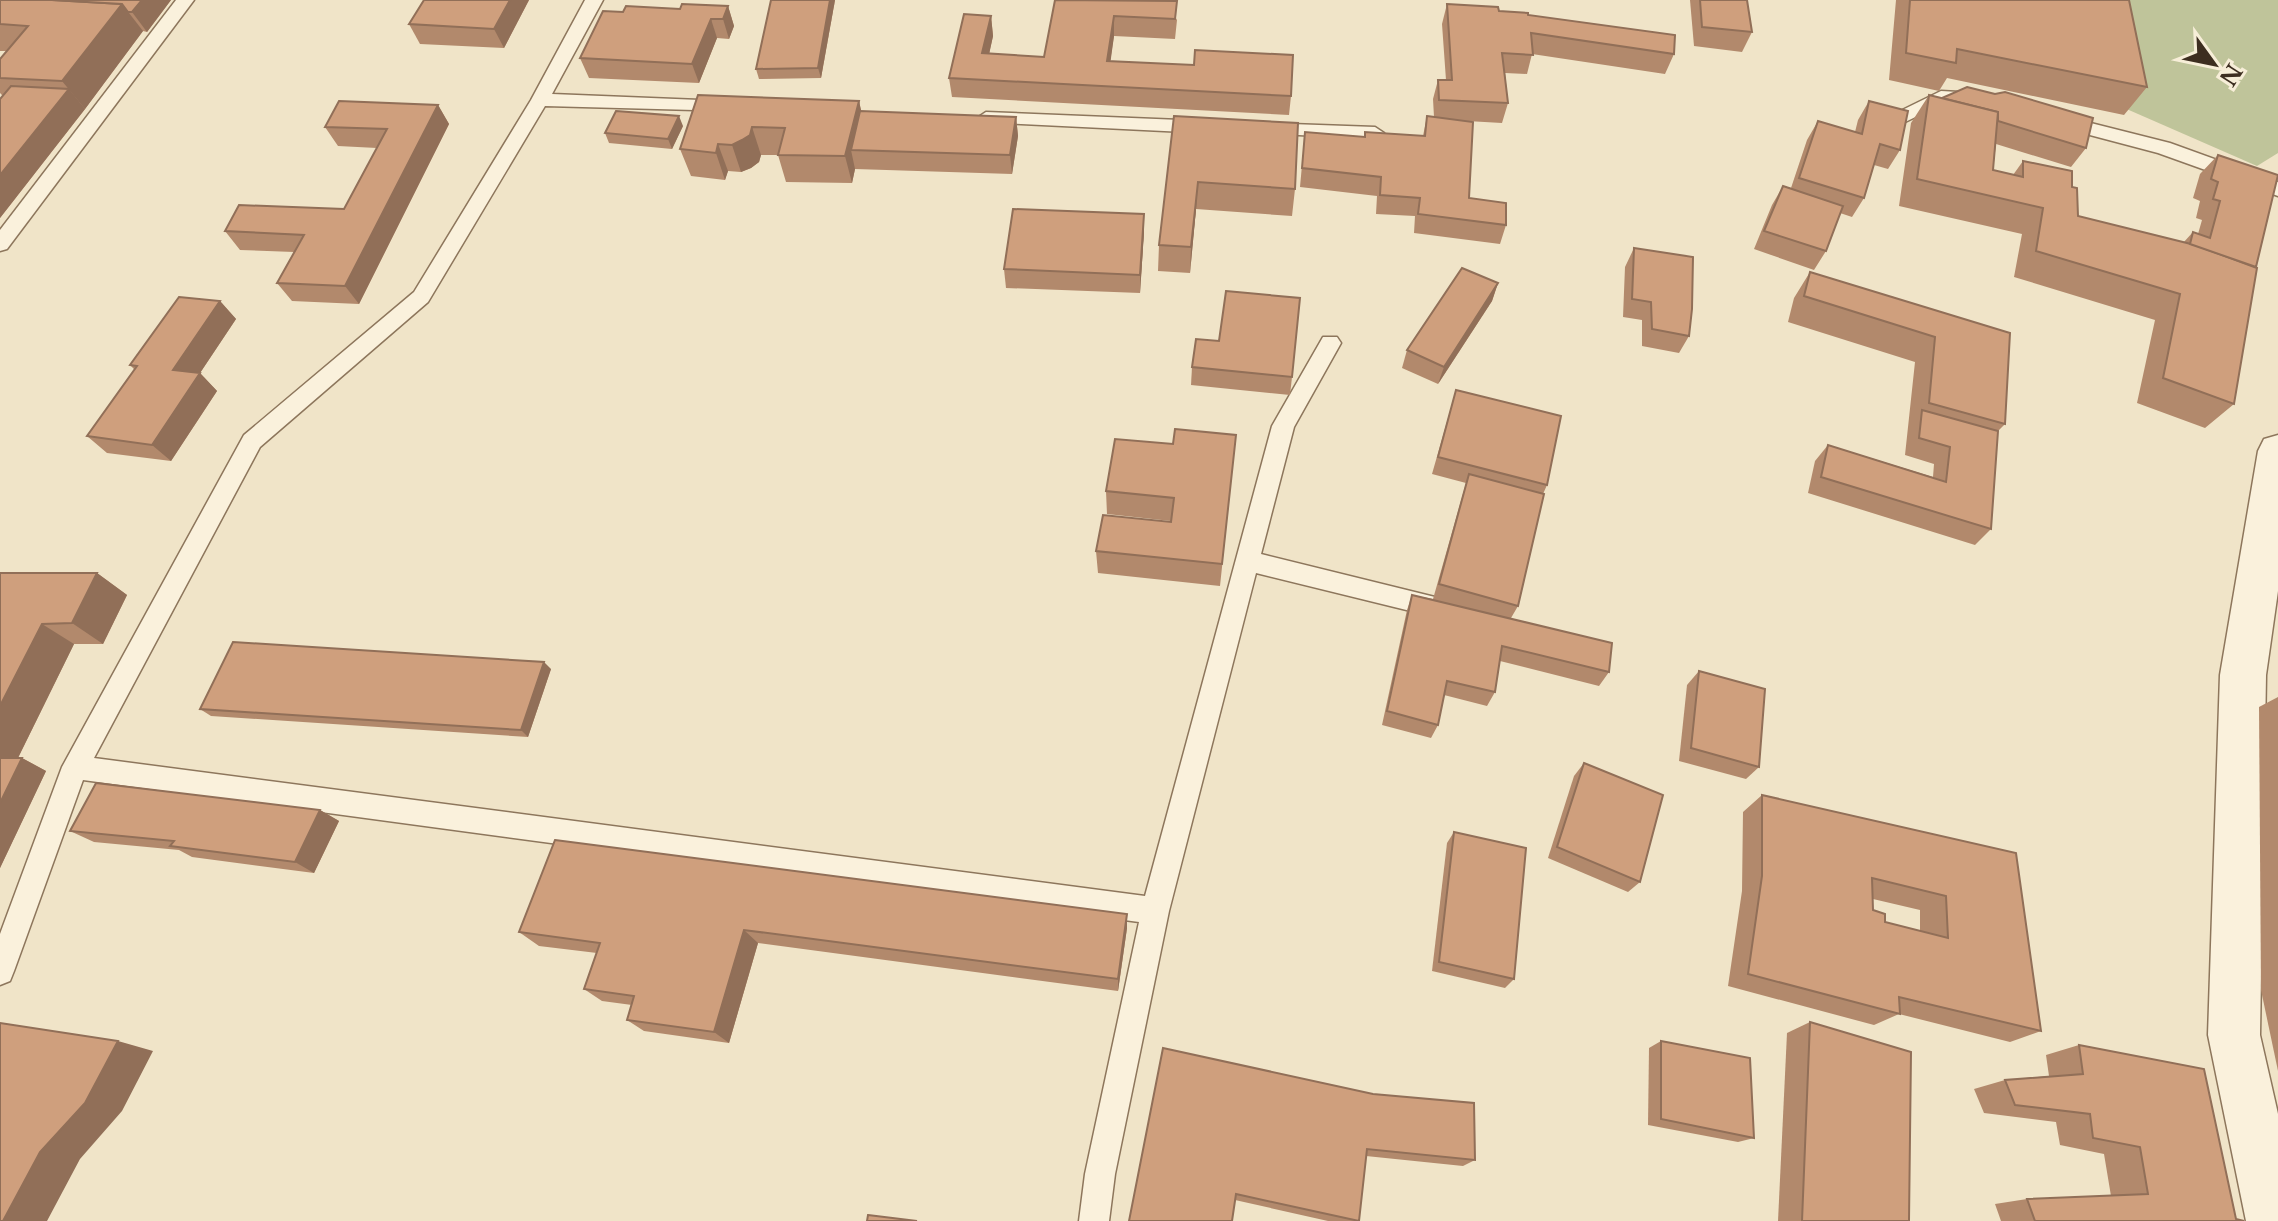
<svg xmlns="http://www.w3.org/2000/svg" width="2278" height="1221" font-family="'Libre Baskerville',serif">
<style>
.cemetery{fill:#bfc49a}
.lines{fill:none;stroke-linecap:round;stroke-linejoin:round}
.service-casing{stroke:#8d765c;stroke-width:3}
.minor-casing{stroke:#8d765c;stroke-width:3}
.service{fill:#faf1dc;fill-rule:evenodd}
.minor{fill:#faf1dc;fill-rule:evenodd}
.wall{fill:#b2896c;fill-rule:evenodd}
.shaded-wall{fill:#916f58}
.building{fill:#cf9f7d;stroke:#916f58;stroke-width:2;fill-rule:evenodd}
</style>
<rect width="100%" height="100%" fill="#f0e4c8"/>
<polygon class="cemetery" points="2108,0 2278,0 2278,153 2257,166 2122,107"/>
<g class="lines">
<g class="service-casing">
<g id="service">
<polygon points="176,0 194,0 7,249 0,251 0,230"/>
<polygon points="585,0 603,0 552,94 725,101 734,107 732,111 545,106 428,302 260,447 94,758 1145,896 1272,426 1323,337 1337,337 1341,343 1294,427 1261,554 1439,598 1447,601 1451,608 1447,615 1439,618 1256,573 1169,911 1115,1174 1109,1221 1079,1221 1085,1174 1139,922 83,780 14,971 10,981 0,985 0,934 62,767 244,435 414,292 531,100"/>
<polygon points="1941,91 1977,93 1986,99 1977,105 1944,103 1895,127 1886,121 1888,117"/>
<polygon points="986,112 1205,121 1214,127 1205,133 979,122 977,118"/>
<polygon points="2059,115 2170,143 2278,182 2278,196 2158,153 2052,125 2050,121"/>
<polygon points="1265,123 1375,127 1384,133 1375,139 1258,133 1256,129"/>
</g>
</g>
<g class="minor-casing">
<polygon id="minor" points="2278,435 2278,591 2266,675 2260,1035 2278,1114 2278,1221 2246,1221 2208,1035 2220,675 2258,451 2264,439"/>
</g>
<use href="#service" class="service"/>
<use href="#minor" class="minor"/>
</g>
<g class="wall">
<polygon points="0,0 171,0 147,32 143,31 85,109 0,218 0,99 3,96 0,93 0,59 7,51 0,51"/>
<polygon points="529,0 504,48 420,44 409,24"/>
<polygon points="771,0 835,0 821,78 759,79 756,69"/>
<polygon points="1055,0 1166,0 1177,20 1175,39 1114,36 1110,61 1291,96 1289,115 952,97 949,78 991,16 993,36 989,54 1044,57"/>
<polygon points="1690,0 1747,0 1752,32 1742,52 1694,46"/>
<polygon points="1896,0 2129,0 2147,87 2124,115 1947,78 1939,91 1889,80"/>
<polygon points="1447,4 1528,15 1674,54 1665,74 1532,54 1527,74 1505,73 1508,103 1502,123 1467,121 1469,198 1506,225 1500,244 1414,233 1415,216 1376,214 1377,196 1300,187 1305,132 1364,137 1423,136 1427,116 1434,117 1433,99 1438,80 1446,80 1442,24"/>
<polygon points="728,6 734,26 729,39 717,38 699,83 589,78 580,58 623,12"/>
<polygon points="698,95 859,101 861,111 1016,117 1018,136 1012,174 855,169 852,183 786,182 778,155 761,155 759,162 751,168 741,172 728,171 725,180 691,176 680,149"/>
<polygon points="1929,95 2086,148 2071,167 1996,144 1993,170 2013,175 2023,161 2072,187 2078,216 2183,243 2193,232 2198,234 2202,220 2196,218 2200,201 2193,198 2200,174 2218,155 2256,267 2234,404 2205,428 2137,403 2155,320 2014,277 2022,234 1899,206 1911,123"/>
<polygon points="1869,101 1900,150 1888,169 1874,165 1864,198 1852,217 1840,213 1826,251 1814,270 1754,249 1772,205 1783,186 1791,188 1807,140 1818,121 1855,132 1858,120"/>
<polygon points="438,105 449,124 359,304 292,301 277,283 294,252 240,250 225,231 344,209 377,148 338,146 325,127"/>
<polygon points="1174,116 1295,189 1292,216 1196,209 1190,273 1158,271 1159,245"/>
<polygon points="683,126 672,149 609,143 605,133"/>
<polygon points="1144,232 1140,293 1006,288 1004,269"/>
<polygon points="1634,248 1689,336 1679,353 1642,346 1642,320 1623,317 1625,267"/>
<polygon points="1810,272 2010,333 2005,424 1998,431 1991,529 1975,545 1808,493 1815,461 1828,445 1933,477 1934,464 1905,455 1915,362 1788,322 1794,298"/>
<polygon points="1498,283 1492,301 1438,384 1402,368 1407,350"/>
<polygon points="220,301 236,319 200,373 217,391 171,461 107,453 87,436 135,370 130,365"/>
<polygon points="1192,367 1292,377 1290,395 1191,385"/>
<polygon points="1456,390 1547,485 1543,494 1518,606 1511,618 1609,672 1599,686 1500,661 1495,692 1487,706 1444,695 1438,725 1431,738 1382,725 1407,610 1412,595 1433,599 1466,483 1432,474"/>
<polygon points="1236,435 1220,586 1098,573 1096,551 1171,521 1107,514 1106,491 1173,444"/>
<polygon points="0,573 97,573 127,595 103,644 74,644 18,758 22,758 46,771 0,868"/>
<polygon points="551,669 528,737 211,716 200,709"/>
<polygon points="1699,671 1759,767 1746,779 1679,761 1687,685"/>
<polygon points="2278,697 2278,1071 2261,990 2259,707"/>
<polygon points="1584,763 1640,882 1628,892 1548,858 1574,776"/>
<path d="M1762,795L2016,853L2041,1031L2010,1042L1899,1014L1874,1025L1728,986L1742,891L1743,812ZM1873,899L1920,910V931L1885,922L1873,910Z"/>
<polygon points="320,810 339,821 314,873 192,857 179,850 94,842 70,831"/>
<polygon points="1454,832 1514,979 1505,988 1432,971 1447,843"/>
<polygon points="1127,914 1127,928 1118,991 758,943 729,1043 644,1031 627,1020 632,1005 602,1001 584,989 597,953 539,946 519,932"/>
<polygon points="1810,1022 1909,1221 1778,1221 1787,1033"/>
<polygon points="1661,1041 1754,1138 1738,1142 1648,1125 1649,1048"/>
<polygon points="2079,1045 2236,1219 2244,1221 2001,1221 1995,1204 2027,1199 2111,1196 2104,1154 2060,1145 2056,1122 1984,1113 1974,1089 2005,1080 2049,1076 2046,1055"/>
<polygon points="1163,1048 1475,1160 1463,1166 1366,1156 1359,1221 1328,1221 1235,1200"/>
</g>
<g class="shaded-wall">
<polygon points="142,0 171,0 147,32 132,12"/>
<polygon points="510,0 529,0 504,48 494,29"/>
<polygon points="830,0 835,0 821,78 818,68"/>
<polygon points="122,4 143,31 85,109 62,81"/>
<polygon points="728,6 734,26 729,39 723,19"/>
<polygon points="991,16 993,36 985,73 982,53"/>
<polygon points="1114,16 1114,36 1108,80 1107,61"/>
<polygon points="711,19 717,38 699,83 692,64"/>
<polygon points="69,89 85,109 0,218 0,175"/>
<polygon points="859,101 865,128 851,150 855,169 852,183 845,156"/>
<polygon points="438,105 449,124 359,304 345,286"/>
<polygon points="679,116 683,126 672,149 668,139"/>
<polygon points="1016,117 1018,136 1012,174 1010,155"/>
<polygon points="752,127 761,155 759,162 751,168 741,172 732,145"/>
<polygon points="718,144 728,171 725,180 716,153"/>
<polygon points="1198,182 1196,209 1190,273 1191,247"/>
<polygon points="1144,214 1144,232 1140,293 1140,275"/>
<polygon points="1498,283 1492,301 1438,384 1444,367"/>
<polygon points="220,301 236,319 190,388 173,370"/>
<polygon points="200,373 217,391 171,461 152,445"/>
<polygon points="97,573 127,595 103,644 72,623"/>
<polygon points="42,624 74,644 12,770 0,764 0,706"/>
<polygon points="544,662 551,669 528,737 521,730"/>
<polygon points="22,758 46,771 0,868 0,803"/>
<polygon points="320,810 339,821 314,873 295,862"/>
<polygon points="1127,914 1127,928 1118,991 1118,979"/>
<polygon points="744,930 758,943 729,1043 714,1032"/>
<polygon points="118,1041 153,1051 122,1111 80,1159 47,1221 3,1221 40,1152"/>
</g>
<g class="building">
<polygon points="0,0 52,0 122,4 62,81 0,78 0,59 28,26 0,24"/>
<polygon points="52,0 142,0 132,12 128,12 122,4"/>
<polygon points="424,0 510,0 494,29 409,24"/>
<polygon points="771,0 830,0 818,68 756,69"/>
<polygon points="1055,0 1177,1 1175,19 1114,16 1107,61 1194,65 1195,50 1293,55 1291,96 949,78 964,14 991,16 982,53 1044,57"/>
<polygon points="1700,0 1747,0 1752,32 1702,27"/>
<polygon points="1910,0 2129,0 2147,87 1957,49 1956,63 1906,53"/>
<polygon points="682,4 728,6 723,19 711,19 692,64 580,58 603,11 623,12 626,6 680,9"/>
<polygon points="1447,4 1498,7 1499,11 1528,13 1528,15 1675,35 1674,54 1531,33 1533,55 1502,53 1508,103 1439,100 1438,80 1452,80"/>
<polygon points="11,86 69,89 0,175 0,99"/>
<polygon points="1967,87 1995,94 2005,92 2093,118 2086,148 1998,121 1998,112 1942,98"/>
<polygon points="698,95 859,101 845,156 778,155 785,128 752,127 750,135 742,140 732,145 718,144 716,153 680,149"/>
<polygon points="1929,95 1998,112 1993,170 2023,177 2023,161 2072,171 2072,187 2077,188 2078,216 2195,245 2257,268 2234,404 2163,378 2180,294 2036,251 2043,208 1917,179"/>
<polygon points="339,101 438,105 345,286 277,283 304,235 225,231 239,205 344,209 387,129 325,127"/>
<polygon points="1869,101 1908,111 1900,150 1880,144 1864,198 1799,178 1818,121 1862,134"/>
<polygon points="616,111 679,116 668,139 605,133"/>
<polygon points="860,111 1016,117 1010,155 851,150"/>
<polygon points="1174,116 1298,123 1295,189 1198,182 1191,247 1159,245"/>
<polygon points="1427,116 1473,122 1469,198 1506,203 1506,225 1418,214 1420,198 1380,195 1381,177 1302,168 1305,132 1365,137 1365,132 1425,136"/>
<polygon points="2218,155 2278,175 2256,267 2190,244 2193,232 2210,238 2220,201 2213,199 2218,182 2211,179"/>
<polygon points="1783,186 1843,206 1826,251 1764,231"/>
<polygon points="1013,209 1144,214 1140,275 1004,269"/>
<polygon points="1634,248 1693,257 1692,309 1689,336 1652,329 1651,302 1632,299"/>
<polygon points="1462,268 1498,283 1444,367 1407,350"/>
<polygon points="1810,272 2010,333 2005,424 1929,403 1935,337 1804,296"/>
<polygon points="1226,291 1300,298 1292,377 1192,367 1196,339 1219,341"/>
<polygon points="179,297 220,301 173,370 200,373 152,445 87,436 137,366 130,365"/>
<polygon points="1456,390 1561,416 1547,485 1438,457"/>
<polygon points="1922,410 1998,431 1991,529 1821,477 1828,445 1946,482 1950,447 1919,438"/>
<polygon points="1175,429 1236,435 1222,564 1096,551 1103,515 1171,522 1174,498 1106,491 1115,439 1173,444"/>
<polygon points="1469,474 1544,494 1518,606 1439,584"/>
<polygon points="0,573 97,573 72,623 42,624 0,706"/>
<polygon points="1412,595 1612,643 1609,672 1502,646 1495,692 1447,681 1438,725 1387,711"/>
<polygon points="233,642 544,662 521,730 200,709"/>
<polygon points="1699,671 1765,689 1759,767 1691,748"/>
<polygon points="0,758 22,758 0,803"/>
<polygon points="1584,763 1663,795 1640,882 1557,847"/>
<polygon points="96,783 320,810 295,862 170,846 174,841 70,831"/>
<path d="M1762,795L2016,853L2041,1031L1899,997L1900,1014L1748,974L1762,876ZM1872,878L1946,896L1948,938L1885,922V914L1873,910Z"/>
<polygon points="1454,832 1526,848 1514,979 1439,962"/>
<polygon points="555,840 1127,914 1118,979 744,930 714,1032 627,1020 634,996 584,989 600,943 519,932"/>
<polygon points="1810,1022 1911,1052 1909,1221 1802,1221"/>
<polygon points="0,1023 118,1041 85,1103 40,1152 3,1221 0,1221"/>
<polygon points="1661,1041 1750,1058 1754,1138 1661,1119"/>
<polygon points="2079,1045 2204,1069 2236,1219 2244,1221 2035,1221 2027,1199 2148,1194 2140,1147 2093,1138 2090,1114 2015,1105 2005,1080 2083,1074"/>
<polygon points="1163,1048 1373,1094 1474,1103 1475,1160 1367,1149 1359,1221 1236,1194 1232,1221 1129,1221"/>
<polygon points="868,1215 917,1221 867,1221"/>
</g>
<g transform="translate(2214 64) rotate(123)" stroke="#f7eed8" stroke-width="6" paint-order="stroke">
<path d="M0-6L14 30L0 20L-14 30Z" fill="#3d2e20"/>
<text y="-12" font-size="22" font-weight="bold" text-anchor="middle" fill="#3d2e20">N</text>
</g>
</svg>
